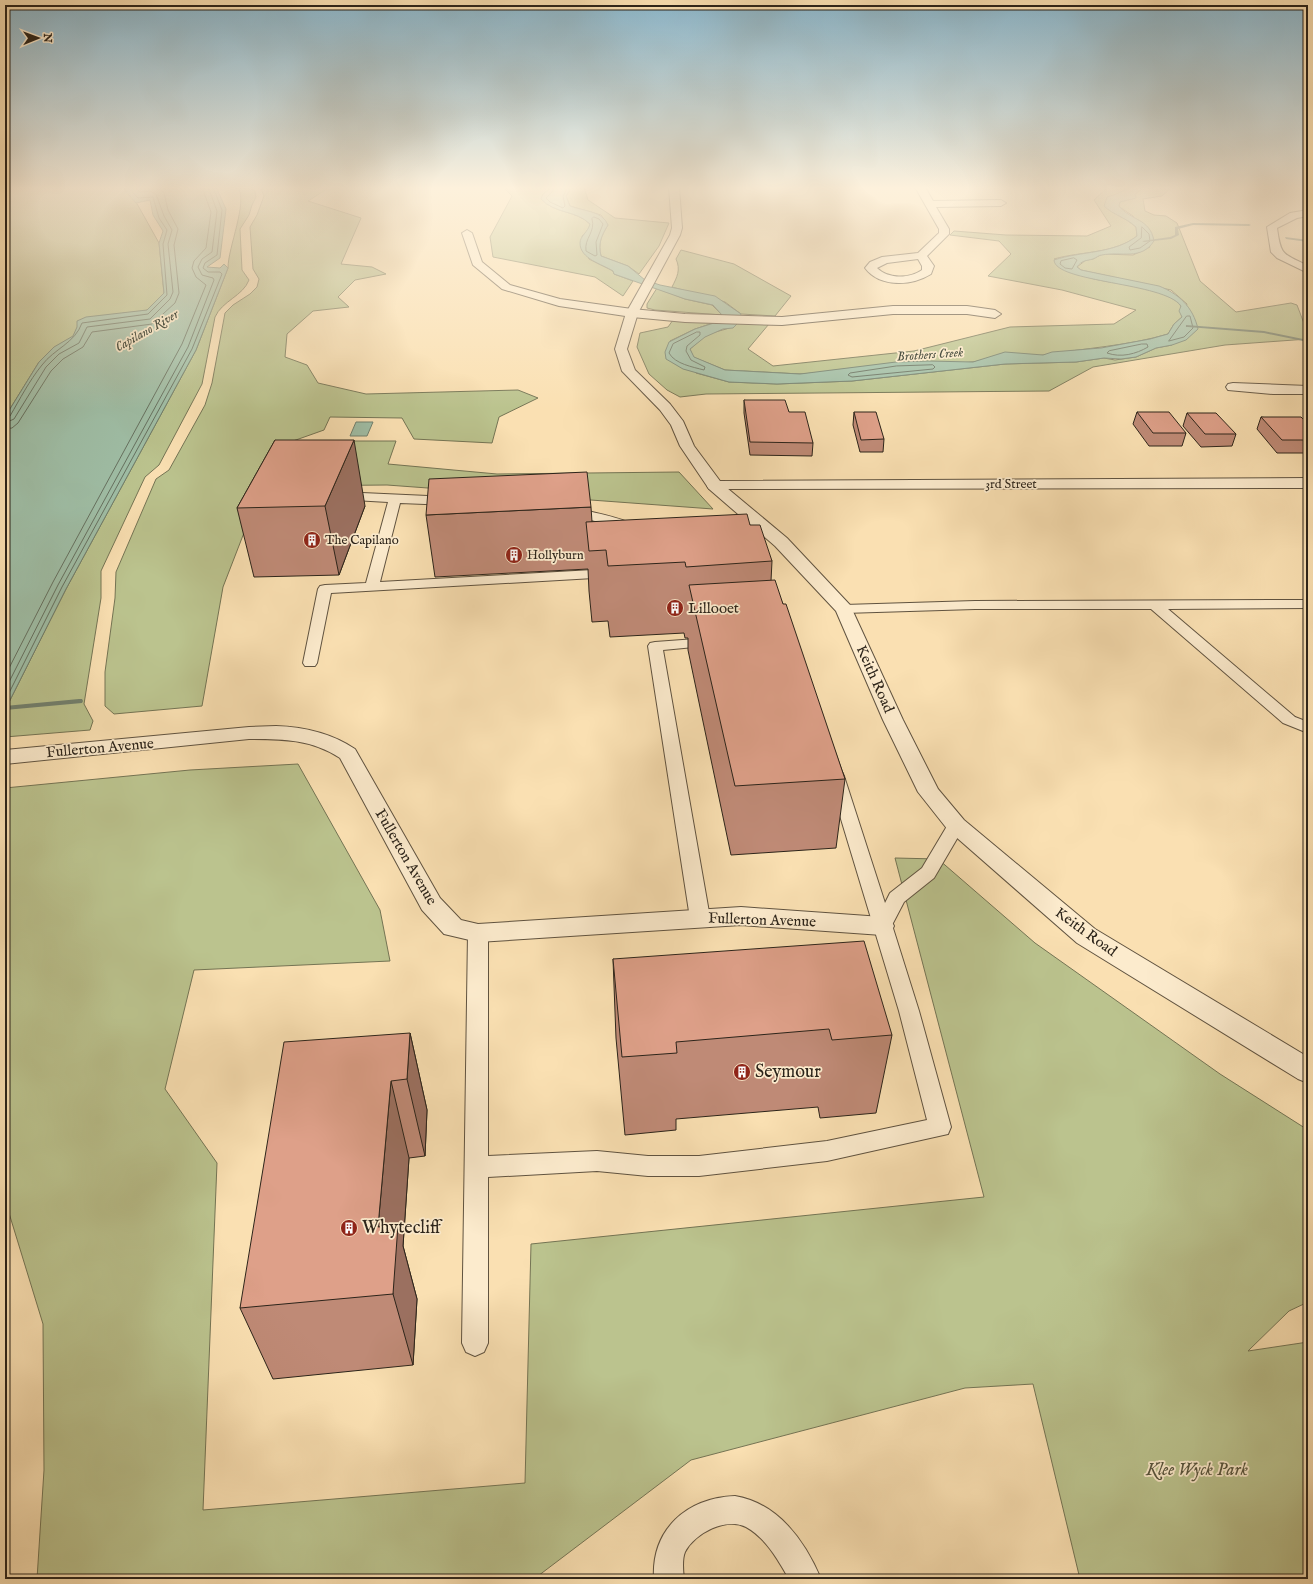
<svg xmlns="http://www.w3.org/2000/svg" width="1313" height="1584" font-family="'IM FELL English',serif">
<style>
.green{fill:#bbc38e;stroke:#747454}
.water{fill:#9fbea6;stroke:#71806e}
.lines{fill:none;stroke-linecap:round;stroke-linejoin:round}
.shore{stroke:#667160;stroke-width:1}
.stream{fill:#71806e;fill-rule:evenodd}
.service-casing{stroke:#605340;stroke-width:2}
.minor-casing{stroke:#605340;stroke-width:2}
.tertiary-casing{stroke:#605340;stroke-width:2}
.service{fill:#fcebcd;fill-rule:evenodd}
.minor{fill:#fcebcd;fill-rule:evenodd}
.tertiary{fill:#fcebcd;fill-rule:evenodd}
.wall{fill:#bf8a76;stroke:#2c241a}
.shaded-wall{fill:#9b7060;stroke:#2c241a}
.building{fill:#dea089;stroke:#2c241a}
.labels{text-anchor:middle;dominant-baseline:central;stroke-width:3.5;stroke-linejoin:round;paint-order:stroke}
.far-water-label{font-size:13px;font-style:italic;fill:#4e5244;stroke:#fcebcd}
.far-street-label{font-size:13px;fill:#2c241a;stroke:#fcebcd}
.far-poi-label{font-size:13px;fill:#2c241a;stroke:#fcebcd;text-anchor:start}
.poi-label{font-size:15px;fill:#2c241a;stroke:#fcebcd;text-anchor:start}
.street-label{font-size:15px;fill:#2c241a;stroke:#fcebcd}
.near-poi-label{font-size:18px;fill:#2c241a;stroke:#fcebcd;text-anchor:start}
.near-park-label{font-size:18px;font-style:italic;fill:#57543d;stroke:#fcebcd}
</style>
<rect width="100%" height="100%" fill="#fae0b2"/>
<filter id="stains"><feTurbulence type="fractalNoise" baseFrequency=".005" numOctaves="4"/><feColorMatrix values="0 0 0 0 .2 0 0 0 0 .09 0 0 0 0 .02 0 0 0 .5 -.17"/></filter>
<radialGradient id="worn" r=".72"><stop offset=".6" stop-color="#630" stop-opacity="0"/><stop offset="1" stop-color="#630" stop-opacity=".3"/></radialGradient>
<g class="green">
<polygon points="5,187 126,187 131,193 159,243 164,293 147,310 39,362 5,417"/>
<path d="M238,187H246L255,191L256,197L252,205L249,215L240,229L242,270L249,280C243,296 222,301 215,317L202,384L159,465L145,477L101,571V598L84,704L93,721L90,730L5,737V710L66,589L196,350L228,268C228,247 248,203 238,187Z"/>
<polygon points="258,187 330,187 308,201 361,218 341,264 372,267 386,274 355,280 338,297 349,307 313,311 287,334 285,357 307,365 318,383 366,394 518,390 538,398 499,417 492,443 414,439 402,418 330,417 324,430 293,441 396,441 388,464 497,474 679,472 713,509 387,485 278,486 247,525 223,587 202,706 114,714 105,706 105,672 115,598 116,572 156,479 169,470 205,405 212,383 225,313 233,305 250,294 257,287 259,279 253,269 250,227 257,215 264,196 261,188"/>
<path d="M503,187H552L543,194L541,199C555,214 576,210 590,224L588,232L582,236L589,259L613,271L614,274L633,281L623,296L595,277L493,257L490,237L512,196Z"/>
<path d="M572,187H584L588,200L615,218L669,223L659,246L639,274L628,266L601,256C598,244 601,236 608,225L601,215L570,206L566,196Z"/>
<path d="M1108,187H1137L1126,189L1122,193L1107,197L1120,215L1136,227L1137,236C1114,254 1082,251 1054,259C1065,265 1076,273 1087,277C1109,284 1165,287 1178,302C1182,306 1182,312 1182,317L1174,324L1168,334C1128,346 1085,348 1044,355C1039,356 1033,355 1028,355C1010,357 992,358 973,362L800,374L725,370L693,357L690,349C695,345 700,340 705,336C715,330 730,331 738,322L769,324L748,349L773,366L914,351L1010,327L1114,324L1136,310L1062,290L988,276L1011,254L999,241L950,235L954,231L1006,235L1087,236L1111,226L1094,200Z"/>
<polygon points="1154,187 1172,187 1162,196 1143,199 1145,211 1154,215 1166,216 1177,223 1200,281 1236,312 1291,303 1297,305 1308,334 1308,339 1225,345 1093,367 1049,391 706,394 680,397 667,390 649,374 637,347 640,333 668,327 673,320 716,322 695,329 670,341 696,373 729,382 777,384 852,381 1005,364 1076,362 1104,358 1115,360 1136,357 1156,348 1172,345 1187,304 1171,290 1081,270 1077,267 1086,260 1093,259 1102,254 1133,255 1150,247 1133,216 1118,206 1120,202 1136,197 1135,194 1142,189"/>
<path d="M681,250L734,264L791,296L775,316L741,314L725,302L672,287C677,277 681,270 676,259Z"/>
<polygon points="657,288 685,299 712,305 722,315 655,310 647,308 647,304"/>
<polygon points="298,764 380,910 390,961 194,970 165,1089 217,1163 203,1510 525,1483 531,1244 984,1197 895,858 938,859 1035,943 1220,1074 1308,1130 1308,1302 1289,1311 1248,1351 1308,1342 1308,1579 1080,1579 1033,1384 965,1388 691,1460 534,1579 37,1579 44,1470 43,1324 5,1200 5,788 190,770"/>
</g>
<g class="water">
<polygon points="122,187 216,187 226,209 220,258 207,267 220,268 224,264 228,268 196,350 66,589 5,710 5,417 39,362 54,347 73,336 77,327 77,321 86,317 147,310 164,293 159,243 163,231 153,215 150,200 136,203"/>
<path d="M552,187H572L566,196L570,206C583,211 603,211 608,225C601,236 598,244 601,256L628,266L645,280L660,285L715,296L741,314L737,324L733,328L723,329L705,337L690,349L694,357L725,370L800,374L896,362L928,361L973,362L1005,352L1043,355L1052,352L1101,348L1150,339L1168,334L1174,324L1182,317L1179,311L1181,306C1164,282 1055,283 1054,260C1081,251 1114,254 1137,236L1136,227C1127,218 1113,215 1104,206L1107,197C1114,195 1119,193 1125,190C1133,186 1146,187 1154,187L1142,189L1135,194L1136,198L1120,202L1119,206C1131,221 1150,218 1154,241C1141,261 1121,251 1102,255C1099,255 1096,258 1093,259C1086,261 1082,260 1077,267L1081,270L1159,286C1179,294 1193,307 1198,329L1186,340L1172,345L1156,348L1136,357L1121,359L1104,358L1076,362L1005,364L852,381L777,384L729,382L683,369L666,359L665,352L669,342L695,329L717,322L722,315L713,305L685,299L614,274L613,271C602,264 580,259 580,243C580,236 588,232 590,224C576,210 555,214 541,199L543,194Z"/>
<polygon points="356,422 373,422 367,436 350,436"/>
</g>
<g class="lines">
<g class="shore">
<polyline points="554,187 553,191 546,198 550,202 563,208 565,206 563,196 568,187"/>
<path d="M594,217L599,219L603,224L596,242L597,255L595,256L586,251C584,238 596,232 592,219Z"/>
<polygon points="1142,227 1149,234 1150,241 1140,248 1130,250 1129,247 1141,238"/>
<polygon points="1074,258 1077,260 1072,269 1065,268 1060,264 1061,261"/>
<polygon points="1187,316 1190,316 1193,328 1184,337 1169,341"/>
<path d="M697,332H700V335L687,346L686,351L691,360L705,367L704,370C693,367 675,364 669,353L673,344Z"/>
<path d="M1142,344H1147L1148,347C1136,354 1121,358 1107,353L1109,351Z"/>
<polygon points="933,365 935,367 933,369 852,377 848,375 850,373 896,366"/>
<path d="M5,418L10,416C20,399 29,381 42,365C54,349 75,343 82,323L148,314L167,295L163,244L167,230L159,218L153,197L138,198L128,187"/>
<polyline points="5,423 14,419 46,367 59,354 79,343 87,327 150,319 170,299 173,292 168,244 172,230 164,216 156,194 150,191 140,192 134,187"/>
<polyline points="5,429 12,428 18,423 51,371 63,359 83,347 92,332 152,324 175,303 179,293 174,245 178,229 168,210 164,193 158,187"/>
<polyline points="5,676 53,582 182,344 206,285 196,277 192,268 194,261 206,248 211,212 202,187"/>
<polyline points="5,690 58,585 188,347 214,280 213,278 202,275 198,267 202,259 212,252 217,211 208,187"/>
<polyline points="5,701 62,587 192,349 222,274 220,272 208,272 203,268 205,263 217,255 222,210 213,187"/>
</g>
<g class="stream">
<polygon points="1193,223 1249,224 1251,225 1249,226 1193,225 1178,229 1179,235 1171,239 1144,242 1142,241 1170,237 1175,235 1175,227"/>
<polygon points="1285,237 1308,240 1308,242 1286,239"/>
<polygon points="1186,325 1264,331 1308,340 1308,342 1264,333 1188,327 1186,327"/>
<polygon points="79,699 82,699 83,701 82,703 5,710 5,706"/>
</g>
<g class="service-casing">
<g id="service">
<polygon points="340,492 450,497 456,501 450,505 400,503 380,582 611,569 616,570 618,573 616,576 611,577 331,593 317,663 315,666 305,666 303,663 318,589 320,586 325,585 366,583 388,502 336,499 334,496"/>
<path d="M569,507C582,510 632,519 638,528L632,532L612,525L565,514L563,511L565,508Z"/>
<polygon points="1308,600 1308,608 1168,609 1295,717 1308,722 1308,733 1283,723 1151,609 975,609 844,613 839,612 837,609 839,606 844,605 975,601"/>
<polygon points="710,638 715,639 717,642 715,645 663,650 710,918 707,923 700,925 693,923 690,918 648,646 650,643 655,642"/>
<polygon points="836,771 842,772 844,776 885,903 890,893 922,868 950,821 956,819 962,821 965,825 934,878 904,902 892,925 919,1011 951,1127 948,1134 827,1161 699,1176 648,1176 597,1171 488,1177 488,1343 484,1352 475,1356 466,1352 462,1343 468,933 471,928 478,926 485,928 488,933 488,1156 597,1151 648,1156 699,1156 827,1141 927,1120 899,1011 828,776 830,772"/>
<path d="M735,1496C778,1503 805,1541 821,1579H789C778,1560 766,1538 746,1527C726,1517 695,1533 685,1552C682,1559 683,1571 684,1579H654C651,1529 687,1498 735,1496Z"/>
</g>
</g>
<g class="minor-casing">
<g id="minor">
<path d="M915,187H925L933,201L1001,200L1006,203L1001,206L936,207L949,229V234L927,256L934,266L931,274C912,286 880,288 865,268L870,262L882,257L918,253L939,233V229ZM918,259L922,266V270C909,279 888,279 877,268L887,263Z"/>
<path d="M1308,210V216L1297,218L1277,228C1281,257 1283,253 1308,266V273L1277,258L1271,252L1267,227L1290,213Z"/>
<polygon points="467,230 472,233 482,262 510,285 560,299 632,309 685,314 782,317 893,306 967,306 995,310 1001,314 995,318 967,314 893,314 782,325 685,322 632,317 559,306 502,289 473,265 462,233"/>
<polygon points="1233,383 1308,386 1308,394 1273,394 1228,390 1226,387 1228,384"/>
<polygon points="715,481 721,483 787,538 850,605 903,720 938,789 964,820 1095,929 1308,1057 1308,1083 1298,1079 1077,943 948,830 918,792 883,720 836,611 775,546 709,489 707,486 709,483"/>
<path d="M276,726C305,727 331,733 355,749L440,898L461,920L478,924L741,907L882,917L891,920L894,926L891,932L882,935L741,925L478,942L444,934L422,910L340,758C311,739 282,739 249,739L5,764V750L249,727Z"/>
</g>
</g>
<g class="tertiary-casing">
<polygon id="tertiary" points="669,187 679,187 682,228 680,235 638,313 627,349 635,370 670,404 683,421 694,446 720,481 1308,478 1308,488 709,489 680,446 671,425 660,410 622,371 615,349 626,313 670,235 672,228"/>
</g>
<use href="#service" class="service"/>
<use href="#minor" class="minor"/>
<use href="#tertiary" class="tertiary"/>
</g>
<g class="wall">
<polygon points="744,400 789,412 813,443 812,456 750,455 744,413"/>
<polygon points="854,412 884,439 883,452 860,452 853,425"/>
<polygon points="1137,412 1186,433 1182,446 1149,446 1133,424"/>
<polygon points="1187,413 1236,434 1232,446 1201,447 1183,426"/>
<polygon points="1261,417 1308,424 1308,453 1277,453 1257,429"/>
<polygon points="275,440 365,506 339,575 254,577 237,508"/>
<polygon points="591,507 592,522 750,525 772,561 771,581 783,604 845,779 836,848 731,855 688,650 688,638 685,638 684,633 610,637 608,621 592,622 589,591 588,569 435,577 426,515"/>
<polygon points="613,959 892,1035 876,1113 820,1118 818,1107 676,1119 676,1130 625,1135 616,1038"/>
<polygon points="410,1033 427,1110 425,1156 409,1158 403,1246 417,1299 413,1365 273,1379 240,1308"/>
</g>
<g class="shaded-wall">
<polygon points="354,440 365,506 339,575 325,506"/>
<polygon points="410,1033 427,1110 425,1156 407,1079"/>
<polygon points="391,1081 409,1158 403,1246 417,1299 413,1365 393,1294 378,1227"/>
</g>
<g class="building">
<polygon points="744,400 785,400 789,412 805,412 813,443 750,442"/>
<polygon points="854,412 876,412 884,439 861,440"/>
<polygon points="1137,412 1169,412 1186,433 1153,433"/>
<polygon points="1187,413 1216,413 1236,434 1205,434"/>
<polygon points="1261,417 1301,417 1308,424 1308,440 1282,440"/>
<polygon points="275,440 354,440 325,506 237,508"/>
<polygon points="587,472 591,507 426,515 429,479"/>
<polygon points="747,514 750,525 760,525 772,561 686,567 685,562 608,566 606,550 589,551 586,522"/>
<polygon points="775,580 783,604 786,604 845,779 735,786 689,585"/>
<polygon points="864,941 892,1035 832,1040 829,1029 676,1042 677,1053 622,1057 613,959"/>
<polygon points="410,1033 407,1079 391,1081 378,1227 398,1225 393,1294 240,1308 284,1042"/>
</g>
<linearGradient id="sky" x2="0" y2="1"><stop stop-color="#8bb8ce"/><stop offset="0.46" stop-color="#fdf1dc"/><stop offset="1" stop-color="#fdf1dc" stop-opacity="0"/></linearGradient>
<rect width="1313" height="409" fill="url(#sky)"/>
<defs>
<g id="building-disc" transform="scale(0.9)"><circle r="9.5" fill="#8f2418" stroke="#fcebcd"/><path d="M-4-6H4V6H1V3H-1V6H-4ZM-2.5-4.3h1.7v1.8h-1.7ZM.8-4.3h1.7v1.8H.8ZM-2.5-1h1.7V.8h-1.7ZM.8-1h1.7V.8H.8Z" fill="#fff"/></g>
</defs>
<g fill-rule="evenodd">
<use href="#building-disc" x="312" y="540"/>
<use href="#building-disc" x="514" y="555"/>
<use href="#building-disc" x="675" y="608"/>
<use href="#building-disc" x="742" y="1072"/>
<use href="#building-disc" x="349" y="1228"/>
</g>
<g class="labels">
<g class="far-water-label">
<text transform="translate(147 331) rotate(-30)">Capilano River</text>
<text transform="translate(930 355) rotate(-4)">Brothers Creek</text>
</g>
<g class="far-street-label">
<text x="1011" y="484">3rd Street</text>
</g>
<g class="far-poi-label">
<text x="325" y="540">The Capilano</text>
<text x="527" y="555">Hollyburn</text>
</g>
<g class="poi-label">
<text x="688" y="608">Lillooet</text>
</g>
<g class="street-label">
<text transform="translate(875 679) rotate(66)">Keith Road</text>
<text transform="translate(100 748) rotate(-5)">Fullerton Avenue</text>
<text transform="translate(406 857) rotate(60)">Fullerton Avenue</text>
<text transform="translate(762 920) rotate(2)">Fullerton Avenue</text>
<text transform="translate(1086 932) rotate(36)">Keith Road</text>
</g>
<g class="near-poi-label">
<text x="755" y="1072">Seymour</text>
<text x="362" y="1228">Whytecliff</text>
</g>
<g class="near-park-label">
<text x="1197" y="1470">Klee Wyck Park</text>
</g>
</g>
<rect width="1313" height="1584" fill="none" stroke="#fae0b2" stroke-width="20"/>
<rect x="6" y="6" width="1301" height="1572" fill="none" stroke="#2c241a" stroke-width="2"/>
<rect x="10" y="10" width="1293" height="1564" fill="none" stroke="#2c241a"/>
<g transform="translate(38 38) rotate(89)" stroke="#fcebcd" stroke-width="3" paint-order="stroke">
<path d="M0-3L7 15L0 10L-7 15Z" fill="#2c241a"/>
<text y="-6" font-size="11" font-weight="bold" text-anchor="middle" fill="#2c241a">N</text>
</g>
<rect width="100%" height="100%" filter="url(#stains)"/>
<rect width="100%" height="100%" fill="url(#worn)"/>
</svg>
